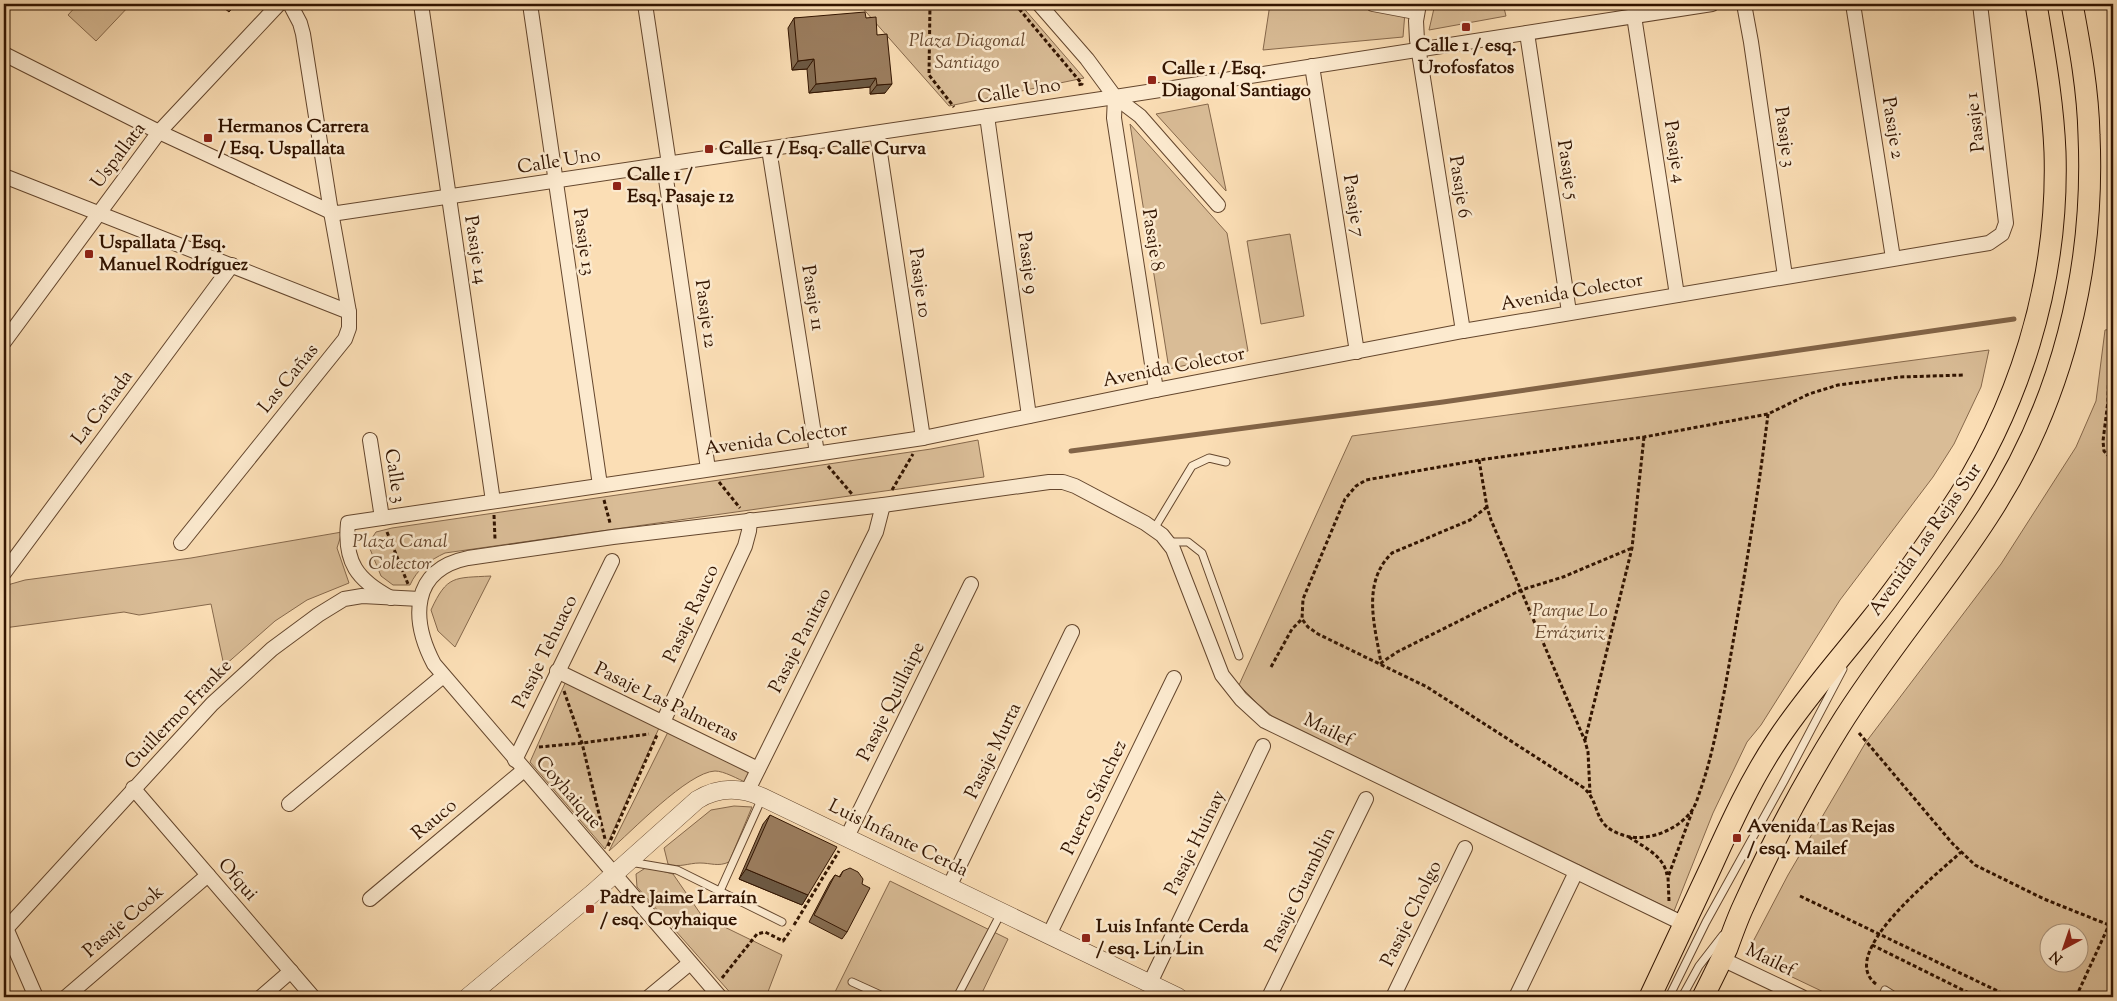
<svg xmlns="http://www.w3.org/2000/svg" width="2117" height="1001" font-family="'Sorts Mill Goudy',serif">
<style>
.green{fill:#d9bc96;stroke:#86684b;fill-rule:evenodd}
.lines{fill:none;stroke-linecap:round;stroke-linejoin:round}
.stream{stroke:#826447;stroke-width:5}
.service-casing{stroke:#64462d;stroke-width:9}
.minor-casing{stroke:#64462d;stroke-width:16}
.tertiary-casing{stroke:#64462d;stroke-width:19}
.primary-casing{stroke:#321400;stroke-width:23}
.path{stroke:#321400;stroke-width:3;stroke-dasharray:4 2.5;stroke-linecap:butt}
.service{stroke:#fceacf;stroke-width:7}
.minor{stroke:#fceacf;stroke-width:14}
.tertiary{stroke:#fceacf;stroke-width:18}
.primary{stroke:#fbdeb5;stroke-width:21}
.wall{fill:#856c51;stroke:#321400}
.shaded-wall{fill:#6c5842;stroke:#321400}
.building{fill:#9b7d5e;stroke:#321400}
.poi-dot{fill:#8f2418;stroke:#fceacf;stroke-width:2}
.labels{text-anchor:middle;dominant-baseline:central;stroke-width:5;stroke-linejoin:round;paint-order:stroke}
.park-label{font-size:19px;font-style:italic;fill:#64462d;stroke:#fceacf}
.poi-label{font-size:19px;font-weight:bold;fill:#321400;stroke:#fceacf;text-anchor:start}
.street-label{font-size:19px;fill:#321400;stroke:#fceacf}
</style>
<rect width="100%" height="100%" fill="#fbdeb5"/>
<filter id="stains"><feTurbulence type="fractalNoise" baseFrequency=".004" numOctaves="4"/><feColorMatrix values="0 0 0 0 .2 0 0 0 0 .09 0 0 0 0 .02 0 0 0 .5 -.17"/></filter>
<radialGradient id="worn" r=".72"><stop offset=".6" stop-color="#630" stop-opacity="0"/><stop offset="1" stop-color="#630" stop-opacity=".3"/></radialGradient>
<g class="green">
<polygon points="78,4 131,4 96,41 68,15"/>
<polygon points="859,4 1020,4 1084,78 949,106"/>
<polygon points="1270,4 1346,4 1405,12 1403,37 1263,50"/>
<polygon points="1435,4 1503,4 1506,16 1429,30"/>
<polygon points="1208,104 1226,190 1226,191 1156,114"/>
<polygon points="1130,124 1227,233 1248,351 1169,369"/>
<polygon points="1290,234 1304,316 1261,324 1247,241"/>
<path d="M2113,329V997H1834L1746,955L1788,875L1866,742L2001,564L2076,447L2096,401L2105,330ZM2050,934H2080V964H2050Z"/>
<polygon points="1989,350 1981,387 1954,444 1933,477 1840,600 1761,725 1747,742 1713,813 1674,911 1273,717 1258,704 1239,685 1352,436"/>
<path d="M978,440L984,477L445,553C430,560 417,569 410,585H393L381,576L368,544L376,532L392,528L931,449Z"/>
<polygon points="342,532 337,548 349,583 307,600 275,621 224,666 211,604 139,615 124,612 4,628 4,586 25,580 191,558"/>
<path d="M491,576L455,647L438,631L431,610C447,575 454,578 491,576Z"/>
<polygon points="566,681 659,728 605,849 530,762"/>
<path d="M668,732L753,770L747,783C738,779 724,771 715,771C688,772 631,832 609,851Z"/>
<path d="M734,806L752,807L729,862C718,867 711,863 700,863C688,863 680,868 668,864L664,848L711,810Z"/>
<polygon points="647,867 673,874 702,916 782,955 766,997 734,997 637,887 636,874"/>
<polygon points="890,881 1008,939 980,997 845,997 835,992"/>
</g>
<g class="lines">
<polyline class="stream" points="1071,451 1443,402 2014,319"/>
<g class="service-casing">
<g id="service">
<polyline points="1154,529 1192,466 1209,458 1226,462"/>
<polyline points="1168,542 1188,542 1202,553 1239,656"/>
<polyline points="630,862 677,870 782,922"/>
<polyline points="720,891 762,798"/>
<polyline points="852,982 885,997"/>
<polyline points="957,997 1001,913"/>
<polyline points="1669,997 1706,922 1784,781 1843,669"/>
<polyline points="1682,997 1699,966 1723,935"/>
<polyline points="1882,997 1885,990 1896,997"/>
</g>
</g>
<g class="minor-casing">
<g id="minor">
<polyline points="421,4 493,501"/>
<polyline points="530,4 600,485"/>
<polyline points="645,4 669,164 666,179 708,469"/>
<polyline points="1039,4 1087,59 1115,97 1140,116 1218,205"/>
<polyline points="1373,4 1410,11"/>
<polyline points="1419,4 1416,21 1417,40 1463,331"/>
<polyline points="1744,4 1751,42 1785,276"/>
<polyline points="1853,4 1893,258"/>
<polyline points="1634,16 1677,295"/>
<polyline points="1527,33 1569,312"/>
<polyline points="4,54 159,132 331,212 338,213 1115,97 1712,4"/>
<polyline points="1312,66 1357,352"/>
<polyline points="1115,97 1114,118 1156,390"/>
<polyline points="987,116 1029,416"/>
<polyline points="877,133 923,438"/>
<polyline points="769,149 817,453"/>
<polyline points="4,176 349,312"/>
<polyline points="4,342 159,132 279,4"/>
<polyline points="370,440 382,518"/>
<polyline points="181,543 345,339 349,328 349,312 331,212 303,34 300,23 290,4"/>
<polyline points="4,573 232,265"/>
<path d="M391,598C357,580 344,562 348,523L923,438L1156,390L1463,331L1989,243L2002,234L2006,223L1980,4"/>
<polyline points="557,671 758,769"/>
<polyline points="663,722 745,546 749,531 750,520"/>
<polyline points="515,760 612,561"/>
<polyline points="133,788 313,997"/>
<polyline points="747,792 876,532 883,505"/>
<polyline points="289,804 443,676"/>
<polyline points="847,837 971,584"/>
<polyline points="949,887 1072,632"/>
<polyline points="370,899 524,770"/>
<polyline points="6,928 36,997"/>
<polyline points="4,931 212,704 272,649 318,615 344,599 362,596 420,599"/>
<polyline points="1049,935 1174,678"/>
<polyline points="1722,959 1802,997"/>
<polyline points="1150,983 1263,746"/>
<polyline points="66,997 208,875"/>
<polyline points="261,997 291,971"/>
<polyline points="649,997 690,963"/>
<path d="M720,997L434,664C411,620 410,570 468,558L613,537L883,505L1049,482H1063L1075,486L1145,523L1162,535L1173,549L1222,675L1241,699L1265,721L1684,924"/>
<polyline points="1269,997 1366,799"/>
<polyline points="1393,997 1465,848"/>
<polyline points="1516,997 1576,872"/>
</g>
</g>
<g class="tertiary-casing">
<path id="tertiary" d="M468,997L593,893L697,800C718,787 740,787 762,797L1178,997"/>
</g>
<g class="primary-casing">
<g id="primary">
<path d="M1650,997C1670,954 1691,910 1711,867C1731,823 1751,779 1778,739C1806,697 1839,660 1870,621C1897,588 1921,553 1945,518C2019,411 2059,282 2055,152C2053,102 2044,53 2036,4"/>
<path d="M1703,997C1711,981 1719,965 1727,948C1732,934 1737,920 1743,907C1771,845 1803,785 1839,727C1884,654 1941,589 1988,516C2062,403 2095,269 2089,135C2088,90 2080,47 2072,4"/>
</g>
</g>
<g class="path">
<polyline points="930,4 929,75 954,107"/>
<polyline points="1015,4 1082,84 1078,85"/>
<polyline points="2113,353 2109,363 2108,401 2103,441 2104,451 2113,461"/>
<path d="M1768,414C1757,505 1741,597 1725,688C1718,722 1712,758 1700,791C1698,797 1696,804 1693,809C1680,829 1649,842 1626,836C1590,826 1603,806 1584,788L1427,687L1318,634L1308,627L1302,619L1303,599L1345,499L1356,486L1366,480L1479,460L1644,437L1768,414L1809,394L1838,385L1900,377L1964,375"/>
<polyline points="1479,460 1487,507 1491,520 1585,741 1588,752 1590,793"/>
<polyline points="828,466 852,494"/>
<polyline points="719,482 740,508"/>
<polyline points="892,490 913,454"/>
<polyline points="604,500 610,523"/>
<path d="M1487,507L1470,520L1392,553C1361,583 1375,626 1381,663L1397,652L1521,590L1563,577L1632,548"/>
<polyline points="494,515 495,539"/>
<polyline points="387,532 408,584"/>
<polyline points="1271,667 1292,629 1302,619"/>
<polyline points="564,691 582,743 605,839"/>
<polyline points="1859,733 1952,843 1975,865 2044,899 2109,925 2113,916"/>
<polyline points="1585,740 1632,548 1644,437"/>
<polyline points="539,747 582,743 649,734"/>
<path d="M1629,837C1644,847 1664,856 1667,875"/>
<polyline points="608,846 657,735"/>
<polyline points="1800,896 2010,997"/>
<polyline points="1669,901 1668,877 1692,812"/>
<polyline points="794,925 839,851"/>
<polyline points="1872,945 1977,997"/>
<polyline points="722,978 757,934 765,932 783,941 791,930"/>
<path d="M1876,984C1835,953 1939,873 1961,852"/>
<polyline points="2076,997 2109,925"/>
</g>
<use href="#service" class="service"/>
<use href="#minor" class="minor"/>
<use href="#tertiary" class="tertiary"/>
<use href="#primary" class="primary"/>
</g>
<g class="wall">
<polygon points="219,4 236,4 229,12"/>
<polygon points="794,18 866,18 877,35 885,93 870,94 870,87 809,93 807,69 792,70 788,28"/>
<polygon points="770,815 808,895 802,905 739,879 763,824"/>
<polygon points="843,871 847,932 842,939 809,922 830,882 835,875 839,877"/>
</g>
<g class="shaded-wall">
<polygon points="814,59 807,69 792,70 798,61"/>
<polygon points="876,78 870,87 809,93 816,84"/>
<polygon points="892,84 885,93 870,94 877,85"/>
<polygon points="746,869 808,895 802,905 739,879"/>
</g>
<g class="building">
<polygon points="865,12 866,18 876,17 877,35 887,34 892,84 877,85 876,78 816,84 814,59 798,61 794,18"/>
<polygon points="770,815 837,847 808,895 746,869"/>
<polygon points="850,868 858,872 863,879 862,884 870,888 847,932 814,915 835,875 840,877 843,871"/>
</g>
<g class="poi-dot">
<rect x="1461" y="22" width="10" height="10" rx="2.5"/>
<rect x="1147" y="75" width="10" height="10" rx="2.5"/>
<rect x="203" y="133" width="10" height="10" rx="2.5"/>
<rect x="704" y="144" width="10" height="10" rx="2.5"/>
<rect x="612" y="181" width="10" height="10" rx="2.5"/>
<rect x="84" y="249" width="10" height="10" rx="2.5"/>
<rect x="1732" y="833" width="10" height="10" rx="2.5"/>
<rect x="585" y="904" width="10" height="10" rx="2.5"/>
<rect x="1081" y="933" width="10" height="10" rx="2.5"/>
</g>
<g class="labels">
<g class="park-label">
<text x="967" y="41">Plaza Diagonal<tspan x="967" dy="22">Santiago</tspan></text>
<text x="400" y="542">Plaza Canal<tspan x="400" dy="22">Colector</tspan></text>
<text x="1570" y="611">Parque Lo<tspan x="1570" dy="22">Errázuriz</tspan></text>
</g>
<g class="poi-label">
<text x="1466" y="46" text-anchor="middle">Calle 1 / esq.<tspan x="1466" dy="22">Urofosfatos</tspan></text>
<text x="1162" y="69">Calle 1 / Esq.<tspan x="1162" dy="22">Diagonal Santiago</tspan></text>
<text x="218" y="127">Hermanos Carrera<tspan x="218" dy="22">/ Esq. Uspallata</tspan></text>
<text x="719" y="149">Calle 1 / Esq. Calle Curva</text>
<text x="627" y="175">Calle 1 /<tspan x="627" dy="22">Esq. Pasaje 12</tspan></text>
<text x="99" y="243">Uspallata / Esq.<tspan x="99" dy="22">Manuel Rodríguez</tspan></text>
<text x="1747" y="827">Avenida Las Rejas<tspan x="1747" dy="22">/ esq. Mailef</tspan></text>
<text x="600" y="898">Padre Jaime Larraín<tspan x="600" dy="22">/ esq. Coyhaique</tspan></text>
<text x="1096" y="927">Luis Infante Cerda<tspan x="1096" dy="22">/ esq. Lin Lin</tspan></text>
</g>
<g class="street-label">
<text transform="translate(1019 92) rotate(-9)">Calle Uno</text>
<text transform="translate(1976 122) rotate(-97)">Pasaje 1</text>
<text transform="translate(1892 128) rotate(81)">Pasaje 2</text>
<text transform="translate(1784 137) rotate(82)">Pasaje 3</text>
<text transform="translate(1674 152) rotate(81)">Pasaje 4</text>
<text transform="translate(119 156) rotate(-53)">Uspallata</text>
<text transform="translate(559 162) rotate(-9)">Calle Uno</text>
<text transform="translate(1567 170) rotate(81)">Pasaje 5</text>
<text transform="translate(1459 187) rotate(81)">Pasaje 6</text>
<text transform="translate(1353 206) rotate(81)">Pasaje 7</text>
<text transform="translate(1152 240) rotate(81)">Pasaje 8</text>
<text transform="translate(583 242) rotate(82)">Pasaje 13</text>
<text transform="translate(475 250) rotate(81)">Pasaje 14</text>
<text transform="translate(1027 263) rotate(82)">Pasaje 9</text>
<text transform="translate(919 283) rotate(82)">Pasaje 10</text>
<text transform="translate(1572 293) rotate(-10)">Avenida Colector</text>
<text transform="translate(812 298) rotate(81)">Pasaje 11</text>
<text transform="translate(705 314) rotate(82)">Pasaje 12</text>
<text transform="translate(1174 368) rotate(-11)">Avenida Colector</text>
<text transform="translate(289 379) rotate(-51)">Las Cañas</text>
<text transform="translate(103 408) rotate(-53)">La Cañada</text>
<text transform="translate(776 440) rotate(-8)">Avenida Colector</text>
<text transform="translate(394 476) rotate(81)">Calle 3</text>
<text transform="translate(1926 540) rotate(-55)">Avenida Las Rejas Sur</text>
<text transform="translate(692 614) rotate(-65)">Pasaje Rauco</text>
<text transform="translate(801 641) rotate(-63)">Pasaje Panitao</text>
<text transform="translate(546 652) rotate(-64)">Pasaje Tehuaco</text>
<text transform="translate(892 702) rotate(-64)">Pasaje Quillaipe</text>
<text transform="translate(666 703) rotate(26)">Pasaje Las Palmeras</text>
<text transform="translate(179 715) rotate(-46)">Guillermo Franke</text>
<text transform="translate(1328 731) rotate(26)">Mailef</text>
<text transform="translate(994 751) rotate(-64)">Pasaje Murta</text>
<text transform="translate(568 793) rotate(49)">Coyhaique</text>
<text transform="translate(1095 798) rotate(-64)">Puerto Sánchez</text>
<text transform="translate(435 820) rotate(-40)">Rauco</text>
<text transform="translate(898 839) rotate(26)">Luis Infante Cerda</text>
<text transform="translate(1196 843) rotate(-64)">Pasaje Huinay</text>
<text transform="translate(237 880) rotate(49)">Ofqui</text>
<text transform="translate(1301 890) rotate(-64)">Pasaje Guamblin</text>
<text transform="translate(1412 914) rotate(-64)">Pasaje Cholgo</text>
<text transform="translate(124 922) rotate(-41)">Pasaje Cook</text>
<text transform="translate(1770 961) rotate(26)">Mailef</text>
</g>
</g>
<rect width="2117" height="1001" fill="none" stroke="#fbdeb5" stroke-width="20"/>
<rect x="5" y="5" width="2107" height="991" fill="none" stroke="#321400" stroke-width="2.5"/>
<rect x="10" y="10" width="2097" height="981" fill="none" stroke="#321400"/>
<g transform="translate(2064 948) rotate(220)"><circle r="24" fill="#fceacf" stroke="#ab947c"/>
<path d="M0-4L9 19L0 12L-9 19Z" fill="#8f2418"/>
<text y="-8" font-size="14" font-weight="bold" text-anchor="middle" fill="#321400">N</text>
</g>
<rect width="100%" height="100%" filter="url(#stains)"/>
<rect width="100%" height="100%" fill="url(#worn)"/>
</svg>
